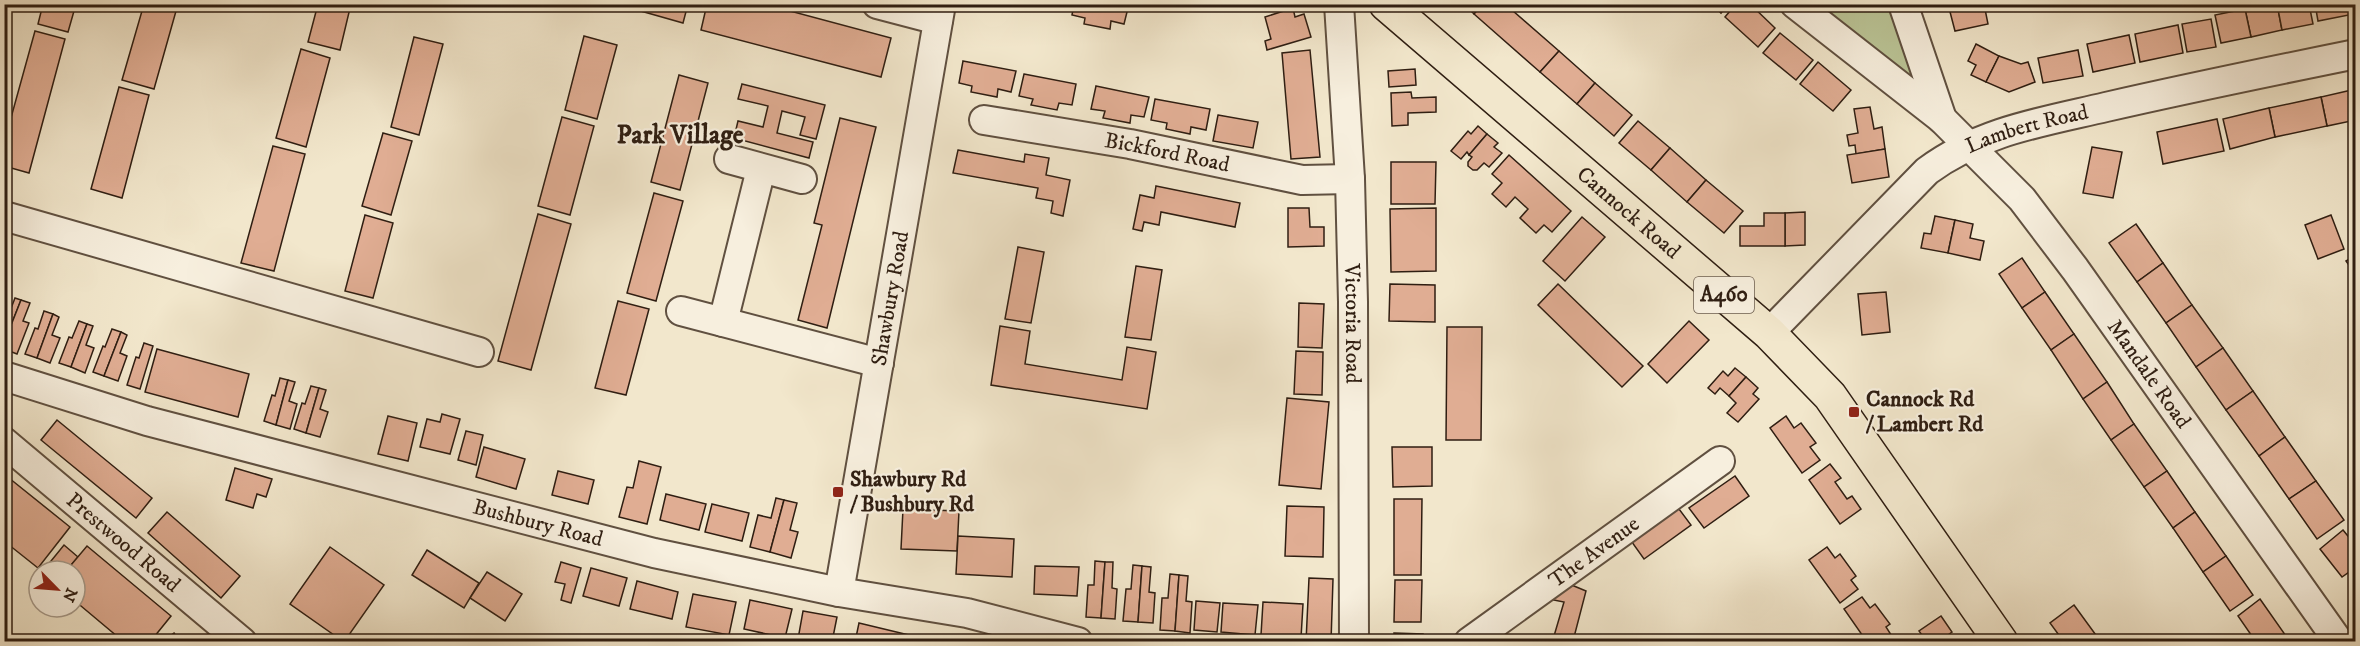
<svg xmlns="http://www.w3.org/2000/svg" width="2360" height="646" font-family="'IM FELL DW Pica',serif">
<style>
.green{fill:#bbc597;stroke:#757254;stroke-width:1.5}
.building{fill:#e0ad93;stroke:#2f1e12;stroke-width:1.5}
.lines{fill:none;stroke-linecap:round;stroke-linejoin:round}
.minor-casing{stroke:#605040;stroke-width:32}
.highway-casing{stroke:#2f1e12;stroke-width:36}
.minor{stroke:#f7efde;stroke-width:28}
.highway{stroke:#f2e7cc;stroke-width:33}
.poi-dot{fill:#8f2418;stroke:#f7efde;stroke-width:2}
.labels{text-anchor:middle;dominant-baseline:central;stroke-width:4.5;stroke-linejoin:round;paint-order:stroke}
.shield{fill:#f7efde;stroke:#6b5d4f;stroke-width:1.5}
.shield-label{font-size:21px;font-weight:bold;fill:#2f1e12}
.street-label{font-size:22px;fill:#2f1e12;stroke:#f7efde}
.poi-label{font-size:22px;font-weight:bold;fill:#2f1e12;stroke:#f7efde;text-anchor:start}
.quarter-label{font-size:26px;font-weight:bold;fill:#2f1e12;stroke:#f7efde}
</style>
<rect width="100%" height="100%" fill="#f2e7cc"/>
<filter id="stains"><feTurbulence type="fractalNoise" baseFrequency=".00333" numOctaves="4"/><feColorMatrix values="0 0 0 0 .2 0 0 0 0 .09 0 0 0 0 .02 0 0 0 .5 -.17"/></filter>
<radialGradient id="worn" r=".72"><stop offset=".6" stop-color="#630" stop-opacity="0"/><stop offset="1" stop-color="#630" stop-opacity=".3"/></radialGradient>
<polygon class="green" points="1819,5 1893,5 1914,81 1904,76"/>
<g class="building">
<polygon points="43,4 76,4 68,32 38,24"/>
<polygon points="144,4 178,4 154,89 122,80"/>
<polygon points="318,4 351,4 340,50 308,42"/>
<polygon points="616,4 688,4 683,23"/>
<polygon points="707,4 764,4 891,38 881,77 701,30"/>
<polygon points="1074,4 1129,4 1124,24 1111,21 1110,29 1084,24 1085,18 1072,15"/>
<polygon points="1464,4 1483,4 1474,14"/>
<polygon points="1483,4 1505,4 1559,51 1540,72 1474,14"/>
<polygon points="1712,4 1728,4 1721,13"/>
<polygon points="1736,4 1750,4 1775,28 1758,47 1725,17"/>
<polygon points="1940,4 1960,4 1960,6 1984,4 1988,24 1955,31 1949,8 1941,10"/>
<polygon points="2266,4 2277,4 2282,30 2251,37 2245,9"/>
<polygon points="2277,4 2309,4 2313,24 2282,30"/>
<polygon points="2315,4 2353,4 2354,14 2318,21"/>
<polygon points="1293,8 1295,17 1304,14 1311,37 1267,50 1265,41 1271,39 1265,17"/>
<polygon points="2245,9 2251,37 2221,43 2215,15"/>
<polygon points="2211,19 2216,47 2187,52 2182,24"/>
<polygon points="2178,25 2183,53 2140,62 2135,34"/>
<polygon points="35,31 65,39 29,173 4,166 4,143"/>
<polygon points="1780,33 1813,60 1796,80 1763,53"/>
<polygon points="2129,35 2135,63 2093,72 2087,44"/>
<polygon points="584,36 617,45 597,119 565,110"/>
<polygon points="414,37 443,44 419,135 391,127"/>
<polygon points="1976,44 1999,56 1986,82 1971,75 1976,65 1968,61"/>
<polygon points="301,49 330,58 306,147 276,138"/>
<polygon points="1310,50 1320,157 1291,159 1282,53"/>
<polygon points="2078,50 2083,76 2043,83 2038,58"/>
<polygon points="1559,51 1595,83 1577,104 1540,72"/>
<polygon points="1999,56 2021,64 2028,62 2035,82 2009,92 1986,82"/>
<polygon points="963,61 1016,71 1011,92 998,89 997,97 971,92 972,86 959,83"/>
<polygon points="1818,62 1851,90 1833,111 1800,84"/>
<polygon points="1415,69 1416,85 1389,87 1388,71"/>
<polygon points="1024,74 1076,84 1072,105 1059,103 1057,110 1031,105 1033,99 1019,96"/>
<polygon points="679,75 708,83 680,190 651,182"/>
<polygon points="1595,83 1632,115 1614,136 1577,104"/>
<polygon points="742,84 825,105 816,139 800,135 805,117 782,111 777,133 813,142 809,158 734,138 738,121 763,127 768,106 738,99"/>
<polygon points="1096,86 1149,97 1144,117 1131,115 1130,123 1103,118 1105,111 1091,109"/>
<polygon points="119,87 149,95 122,198 91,189"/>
<polygon points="2356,89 2356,120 2327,126 2321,97"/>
<polygon points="1411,92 1412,98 1436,97 1436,112 1408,113 1408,125 1392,126 1391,93"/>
<polygon points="2321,97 2327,126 2275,137 2269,108"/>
<polygon points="1155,99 1210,109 1206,130 1191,127 1190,134 1166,129 1167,123 1151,120"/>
<polygon points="1870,107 1874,129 1882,127 1885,149 1856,154 1855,145 1849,146 1847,135 1858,133 1854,109"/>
<polygon points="2269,108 2275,137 2230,149 2223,119"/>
<polygon points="1218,115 1258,122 1253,148 1213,141"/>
<polygon points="562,117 594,126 570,215 538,206"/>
<polygon points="840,118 876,127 827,328 798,320 822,225 814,223"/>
<polygon points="2217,119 2224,151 2163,164 2157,132"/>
<polygon points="1638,121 1670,148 1651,170 1619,143"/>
<polygon points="1478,126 1487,134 1469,155 1467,152 1461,159 1451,151 1468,131 1471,134"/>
<polygon points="383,133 412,141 391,215 362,206"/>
<polygon points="1487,134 1498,143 1494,147 1502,153 1489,167 1484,163 1477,170 1473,170 1468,166 1468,162 1472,157 1469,155"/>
<polygon points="273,146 305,154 274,271 241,263"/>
<polygon points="2092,147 2122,152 2113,198 2083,193"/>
<polygon points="1670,148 1706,180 1687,202 1651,170"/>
<polygon points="1885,149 1889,177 1852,183 1847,155"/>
<polygon points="958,150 1024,162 1025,154 1049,158 1046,175 1070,180 1063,216 1051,213 1053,201 1036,198 1038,188 953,173"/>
<polygon points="1509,155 1571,211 1552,232 1544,225 1536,233 1520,218 1528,209 1515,197 1506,207 1492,194 1502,183 1492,174"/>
<polygon points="1391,162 1436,162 1435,204 1391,204"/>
<polygon points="1706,180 1743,211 1724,233 1687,202"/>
<polygon points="1156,186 1240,203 1235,227 1161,212 1159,225 1144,222 1142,231 1133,229 1140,195 1154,198"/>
<polygon points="654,193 683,201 656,301 627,293"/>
<polygon points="1288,208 1309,208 1310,227 1324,227 1324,246 1288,247"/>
<polygon points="1436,208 1436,271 1391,272 1390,209"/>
<polygon points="1805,212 1805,245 1785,246 1785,213"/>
<polygon points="1764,213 1785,213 1785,246 1740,246 1740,226 1764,226"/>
<polygon points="538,214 571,224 531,370 498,361"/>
<polygon points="365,215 393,223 373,298 345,291"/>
<polygon points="2331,215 2344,249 2318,259 2305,225"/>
<polygon points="1935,216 1955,220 1948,253 1921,248 1924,233 1931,234"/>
<polygon points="1582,217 1605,237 1565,281 1543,261"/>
<polygon points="1955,220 1973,224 1970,238 1984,241 1980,260 1948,253"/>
<polygon points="2136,224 2163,263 2137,282 2109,243"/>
<polygon points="1018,247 1044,252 1031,323 1005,319"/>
<polygon points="2356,255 2356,275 2346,261"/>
<polygon points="2022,258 2045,292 2022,308 1999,274"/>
<polygon points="2163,263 2192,305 2166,323 2137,282"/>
<polygon points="1136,266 1162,270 1151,340 1125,337"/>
<polygon points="1390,284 1435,285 1435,322 1389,321"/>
<polygon points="1558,284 1643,366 1622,387 1538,305"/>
<polygon points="1886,292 1890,332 1862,335 1858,294"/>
<polygon points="2045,292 2074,334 2051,350 2022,308"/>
<polygon points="15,298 21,300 4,343 4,315 8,316"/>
<polygon points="21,300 30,303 23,321 29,323 17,354 4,349 4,343"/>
<polygon points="618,301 649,309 626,395 595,388"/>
<polygon points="1299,303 1324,304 1322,348 1298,347"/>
<polygon points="2192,305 2223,348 2196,367 2166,323"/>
<polygon points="44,311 53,314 37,358 25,354 35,328 38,329"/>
<polygon points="53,314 59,317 52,335 60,338 50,363 37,358"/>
<polygon points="79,321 87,324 71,367 59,363 69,337 72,338"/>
<polygon points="1689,321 1709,340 1667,383 1648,364"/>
<polygon points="87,324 93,326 86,345 94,348 85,373 71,367"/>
<polygon points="1000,326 1030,331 1025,364 1122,380 1127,347 1156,352 1147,409 991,385"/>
<polygon points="1447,327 1482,327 1481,440 1446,440"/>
<polygon points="112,329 121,332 104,376 93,372 103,346 105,347"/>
<polygon points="121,332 127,335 120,353 127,356 118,381 104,376"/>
<polygon points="2074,334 2107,382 2083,399 2051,350"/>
<polygon points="144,343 153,346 140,389 127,385 136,357 139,358"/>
<polygon points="2223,348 2253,391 2226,410 2196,367"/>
<polygon points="157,349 249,374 238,417 145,392"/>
<polygon points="1296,351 1323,352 1322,395 1294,394"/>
<polygon points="1735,368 1746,377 1729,396 1720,388 1715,394 1708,388 1723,371 1728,376"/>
<polygon points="1746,377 1758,388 1753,394 1759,399 1738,422 1727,413 1736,403 1729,396"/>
<polygon points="280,378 288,380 276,425 264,421 272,395 275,396"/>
<polygon points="288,380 295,382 289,401 297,404 290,429 276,425"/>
<polygon points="2107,382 2134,424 2111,440 2083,399"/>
<polygon points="311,386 319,388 306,433 294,429 302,403 305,404"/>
<polygon points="319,388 326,390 320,409 328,412 320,437 306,433"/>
<polygon points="2253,391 2285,437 2259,456 2226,410"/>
<polygon points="1287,398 1329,402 1321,489 1279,485"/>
<polygon points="442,414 460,419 450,454 420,447 427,419 440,422"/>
<polygon points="388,416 417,423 408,461 378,454"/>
<polygon points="1786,416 1794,428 1801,423 1816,443 1810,447 1820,460 1802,473 1770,428"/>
<polygon points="57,420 152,498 136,518 41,440"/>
<polygon points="2134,424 2167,471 2144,487 2111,440"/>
<polygon points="466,431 483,435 476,465 458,460"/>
<polygon points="2285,437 2316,481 2289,499 2259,456"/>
<polygon points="484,447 525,459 516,489 476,477"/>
<polygon points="1392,447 1432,447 1432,486 1393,487"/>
<polygon points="639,461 661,467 647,524 619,517 627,487 633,488"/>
<polygon points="1830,464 1841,478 1835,482 1847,499 1852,496 1861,509 1840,524 1809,480"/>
<polygon points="235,468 272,479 266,497 257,494 253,508 226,500"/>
<polygon points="558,471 594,480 588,504 552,495"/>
<polygon points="2167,471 2195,512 2173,528 2144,487"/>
<polygon points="4,474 70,527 38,568 4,541"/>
<polygon points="1735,476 1749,496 1704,528 1689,508"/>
<polygon points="2316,481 2344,520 2317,539 2289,499"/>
<polygon points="666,494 706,504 699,530 660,520"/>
<polygon points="776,498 784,500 770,552 750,547 758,515 771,518"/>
<polygon points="1394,499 1422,499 1421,575 1394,575"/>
<polygon points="784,500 797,503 790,530 798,532 791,558 770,552"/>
<polygon points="712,504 749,513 742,541 705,532"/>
<polygon points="1676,505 1691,525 1644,559 1629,538"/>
<polygon points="1287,506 1324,507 1323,557 1285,556"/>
<polygon points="903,509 959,511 957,551 901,549"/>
<polygon points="167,512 240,576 221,598 148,533"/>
<polygon points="2195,512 2226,556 2203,572 2173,528"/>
<polygon points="2343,530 2356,546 2356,567 2342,577 2320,549"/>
<polygon points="958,536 1014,539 1012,577 956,574"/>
<polygon points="64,545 78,557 66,571 52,571 47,566"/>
<polygon points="87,546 171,616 150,642 124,642 75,601 75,571 66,571"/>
<polygon points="330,547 384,585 344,642 290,604"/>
<polygon points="1827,547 1835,558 1840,554 1856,576 1851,580 1858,589 1840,603 1809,560"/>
<polygon points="427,550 479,583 464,608 412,575"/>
<polygon points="2226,556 2253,595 2230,611 2203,572"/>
<polygon points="1095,561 1105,562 1101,618 1086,617 1088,585 1094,585"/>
<polygon points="561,562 581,568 571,603 561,600 565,584 555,582"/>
<polygon points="1105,562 1113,562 1112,588 1117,589 1115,619 1101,618"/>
<polygon points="1133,565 1142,566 1138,622 1123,621 1126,589 1131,589"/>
<polygon points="1035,566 1079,567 1077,596 1034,594"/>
<polygon points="1142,566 1151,567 1149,592 1155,593 1153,623 1138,622"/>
<polygon points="591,568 627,578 619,606 583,596"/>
<polygon points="487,572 522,594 505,621 470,598"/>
<polygon points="1170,574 1179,575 1175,631 1160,630 1162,598 1168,598"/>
<polygon points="1179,575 1188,576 1186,601 1192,602 1190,633 1175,631"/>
<polygon points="1309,578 1333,579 1331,642 1306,642"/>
<polygon points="1395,580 1422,580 1421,622 1394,622"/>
<polygon points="637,581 678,592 672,619 630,609"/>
<polygon points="1562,581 1586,591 1573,641 1554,636 1564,602 1544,598"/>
<polygon points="693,594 736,602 729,635 686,627"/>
<polygon points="1862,597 1870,608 1875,604 1890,624 1886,627 1895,641 1867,642 1844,609"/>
<polygon points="2260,599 2286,636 2279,642 2256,642 2238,616"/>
<polygon points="750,600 792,609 785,638 744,629"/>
<polygon points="1196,601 1220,603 1217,632 1194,630"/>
<polygon points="1263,602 1303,604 1301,638 1261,635"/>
<polygon points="1223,603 1258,605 1255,635 1221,632"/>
<polygon points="2074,605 2101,642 2064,642 2050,623"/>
<polygon points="803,611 837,617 832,642 798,639"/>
<polygon points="1941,616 1952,632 1948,635 1952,642 1927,642 1919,631"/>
<polygon points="859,623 938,642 855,642"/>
<polygon points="174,633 180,642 162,642"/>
<polygon points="1394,633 1423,634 1422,642 1394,642"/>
</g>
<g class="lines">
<g class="minor-casing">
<g id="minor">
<polyline points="877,4 938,20"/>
<path id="s1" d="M1339,4L1350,179L1353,302L1354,642"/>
<path id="s2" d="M1795,4L1942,119L2022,199L2075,269L2339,642"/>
<polyline points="1903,4 1942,119"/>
<path id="s3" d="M984,120L1130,144L1302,180L1350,179"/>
<polyline points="729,159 802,179"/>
<polyline points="4,216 479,352"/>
<polyline points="681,311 879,363"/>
<polyline points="723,322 761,169"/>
<path id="s4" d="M1769,333L1927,171C1981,131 2042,122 2106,107C2189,88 2272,71 2356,54"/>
<path id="s5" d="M4,376L147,421L654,553L839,592L967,613L1078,642"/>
<path id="s6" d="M4,442L242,642"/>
<path id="s7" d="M839,592L941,4"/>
<path id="s8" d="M1469,642L1720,461"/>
</g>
</g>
<g class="highway-casing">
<g id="highway">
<path id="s9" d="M1386,4L1769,333L1830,396L2001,642"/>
</g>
</g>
<use href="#minor" class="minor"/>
<use href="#highway" class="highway"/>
</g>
<g class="poi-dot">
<rect x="1848" y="406" width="12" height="12" rx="3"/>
<rect x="832" y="486" width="12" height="12" rx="3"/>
</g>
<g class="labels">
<rect class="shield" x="1694" y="277" width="60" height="36" rx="4.5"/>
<g class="shield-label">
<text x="1724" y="295">A460</text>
</g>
<g class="street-label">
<text stroke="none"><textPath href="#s4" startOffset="336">Lambert Road</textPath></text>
<text stroke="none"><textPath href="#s3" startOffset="186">Bickford Road</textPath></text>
<text stroke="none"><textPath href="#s9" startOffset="320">Cannock Road</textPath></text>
<text stroke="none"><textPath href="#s7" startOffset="298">Shawbury Road</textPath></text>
<text stroke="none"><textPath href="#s1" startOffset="320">Victoria Road</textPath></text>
<text stroke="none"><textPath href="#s2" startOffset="516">Mandale Road</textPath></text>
<text stroke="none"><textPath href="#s5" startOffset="554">Bushbury Road</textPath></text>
<text stroke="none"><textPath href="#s6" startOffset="156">Prestwood Road</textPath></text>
<text stroke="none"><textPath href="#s8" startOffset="154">The Avenue</textPath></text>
</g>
<g class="poi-label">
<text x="1866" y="399">Cannock Rd<tspan x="1866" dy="25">/ Lambert Rd</tspan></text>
<text x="850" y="479">Shawbury Rd<tspan x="850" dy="25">/ Bushbury Rd</tspan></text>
</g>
<g class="quarter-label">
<text x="680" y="135">Park Village</text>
</g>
</g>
<rect width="2360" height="646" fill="none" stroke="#f2e7cc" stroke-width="24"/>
<rect x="6" y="6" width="2348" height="634" fill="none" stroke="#2f1e12" stroke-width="3"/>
<rect x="12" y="12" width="2336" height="622" fill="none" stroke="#2f1e12" stroke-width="1.5"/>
<g transform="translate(57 589) rotate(115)"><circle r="28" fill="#f7efde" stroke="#a79b8c" stroke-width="1.5"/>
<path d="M0-4.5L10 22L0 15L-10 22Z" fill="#8f2418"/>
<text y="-9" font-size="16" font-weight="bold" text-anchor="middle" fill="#2f1e12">N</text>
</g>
<rect width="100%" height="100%" filter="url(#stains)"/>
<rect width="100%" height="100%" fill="url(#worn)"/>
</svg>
